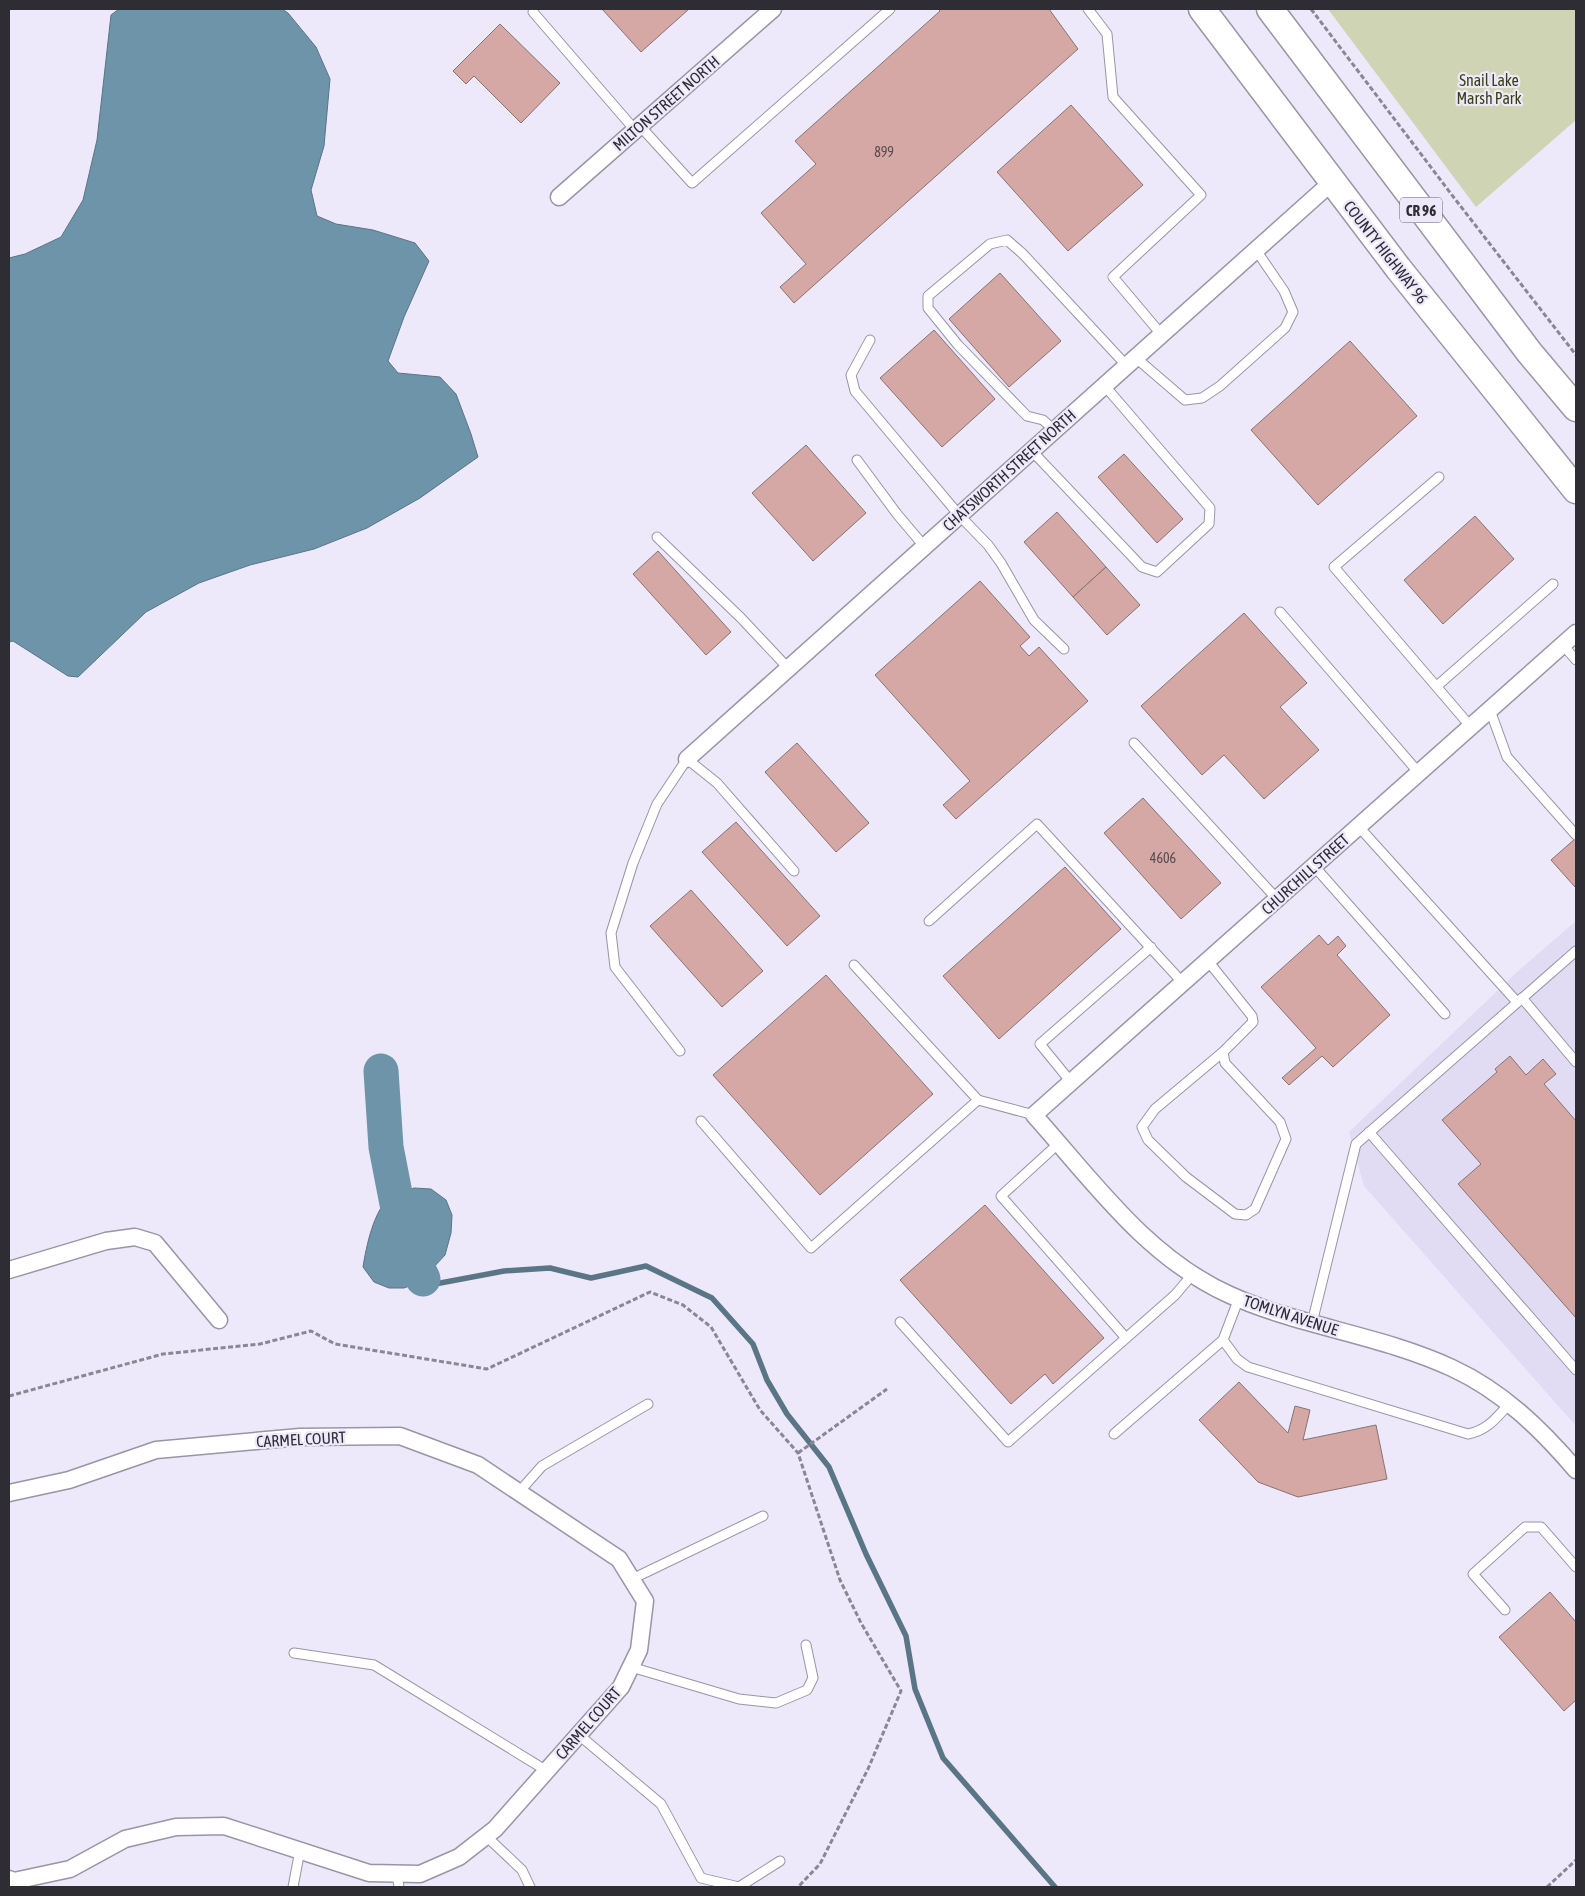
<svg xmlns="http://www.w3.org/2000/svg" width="1585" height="1896" font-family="'Asap Condensed',sans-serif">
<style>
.built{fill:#e2dbf4}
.green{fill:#cfd4b5}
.water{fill:#6d94a8;stroke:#5a7585}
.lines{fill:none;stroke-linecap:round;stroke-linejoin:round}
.stream{stroke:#5a7585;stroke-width:5.5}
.river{stroke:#6d94a8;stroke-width:35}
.building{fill:#d5a8a6;stroke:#867372}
.service-casing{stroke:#9995a5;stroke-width:11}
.minor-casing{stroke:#9995a5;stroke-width:19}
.primary-casing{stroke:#9995a5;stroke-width:29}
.path{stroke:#8a8793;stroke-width:3;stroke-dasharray:5 2.5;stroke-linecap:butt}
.service{stroke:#fff;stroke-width:9}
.minor{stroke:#fff;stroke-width:16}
.primary{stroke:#fff;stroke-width:26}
.labels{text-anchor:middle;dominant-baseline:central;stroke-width:4.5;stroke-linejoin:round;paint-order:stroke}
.number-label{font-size:14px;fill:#584c50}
.shield{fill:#ede8fa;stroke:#68656f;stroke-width:1}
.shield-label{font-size:15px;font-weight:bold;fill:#2f2d34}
.park-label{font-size:16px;fill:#3b4012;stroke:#ede8fa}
.street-label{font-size:16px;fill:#2f2d34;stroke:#ede8fa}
</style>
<rect width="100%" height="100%" fill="#ede8fa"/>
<polygon class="built" points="1576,921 1576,1426 1364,1186 1349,1132 1516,973"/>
<polygon class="green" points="1328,9 1576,9 1576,120 1476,207"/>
<g class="water">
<polygon points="119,9 282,9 288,13 316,47 330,79 324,146 311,190 317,216 336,224 373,230 415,243 429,261 404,317 388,361 398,373 440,377 456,394 471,434 478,457 420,498 367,528 314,549 250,565 199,583 146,612 78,677 68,676 13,641 9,642 9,258 25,254 61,237 83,200 97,140 111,15"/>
<path d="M414,1188L431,1189L446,1200L452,1215L451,1233L445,1255L420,1282L404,1288H389L374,1282L363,1267C366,1248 374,1207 392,1196C398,1193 407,1191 414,1188Z"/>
</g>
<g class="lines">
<polyline class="stream" points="423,1279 435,1284 504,1271 550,1268 591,1278 646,1266 712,1298 753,1344 767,1380 787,1414 829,1467 866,1554 906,1636 915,1689 943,1758 1055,1887"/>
<polyline class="river" points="381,1071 386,1147 404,1240 423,1279"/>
</g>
<g class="building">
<polygon points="602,9 689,9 641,52"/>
<polygon points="938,9 1049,9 1078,49 794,303 780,287 806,264 761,213 816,164 795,141 940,11"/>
<polygon points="500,24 560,83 521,123 474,76 466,84 453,71"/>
<polygon points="1071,105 1143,185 1068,251 997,172"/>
<polygon points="1000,273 1061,341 1009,387 949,319"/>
<polygon points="934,330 995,399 942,447 880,378"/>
<polygon points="1350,341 1417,416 1318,505 1251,430"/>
<polygon points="806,445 866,513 813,561 752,493"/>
<polygon points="1124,454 1183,519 1157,543 1098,477"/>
<polygon points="1057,512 1106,567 1073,597 1024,542"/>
<polygon points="1475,516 1514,559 1443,624 1404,580"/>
<polygon points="658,551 731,632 706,655 633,574"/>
<polygon points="1106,567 1140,605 1107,635 1073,597"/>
<polygon points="980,581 1030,637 1020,646 1029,656 1039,647 1088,701 956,819 943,805 970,781 875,675"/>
<polygon points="1244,613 1307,683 1280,707 1319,750 1264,799 1224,755 1202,775 1141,706"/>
<polygon points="797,743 869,823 836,852 765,772"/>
<polygon points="1143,798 1221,883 1181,919 1104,833"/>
<polygon points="736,822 820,916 787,946 702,852"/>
<polygon points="1576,838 1576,886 1575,887 1551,860"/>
<polygon points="1065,867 1121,929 999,1039 943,976"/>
<polygon points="691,890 763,971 722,1007 650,926"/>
<polygon points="1319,935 1328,945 1338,936 1346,946 1337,955 1390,1015 1333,1067 1322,1056 1289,1085 1282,1078 1316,1048 1261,987"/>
<polygon points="826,975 933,1094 820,1195 713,1075"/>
<polygon points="1510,1056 1526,1075 1543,1059 1556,1074 1544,1084 1576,1121 1576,1318 1458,1184 1481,1164 1442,1120 1497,1072 1495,1069"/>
<polygon points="985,1205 1104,1338 1053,1384 1045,1374 1011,1404 900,1280"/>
<polygon points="1239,1382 1288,1433 1295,1406 1310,1410 1303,1440 1376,1425 1387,1479 1298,1497 1258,1482 1199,1420"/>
<polygon points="1550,1592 1576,1622 1576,1700 1564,1711 1499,1637"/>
</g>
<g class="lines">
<g class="service-casing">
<g id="service">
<polyline points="1088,9 1107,34 1113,97 1201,195 1113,277 1161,334"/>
<polyline points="533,12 635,130"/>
<polyline points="640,126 692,183 890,9"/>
<polyline points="870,340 851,375 855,391 959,515 988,545 1001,563 1034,620 1064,649"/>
<polyline points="1135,357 1185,400 1202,398 1220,386 1285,328 1293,312 1284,291 1256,250"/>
<polyline points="1054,430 1043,420 1027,416 958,345 928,308 928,296 990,244 1007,240 1023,254 1126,365"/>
<polyline points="1031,450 1142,567 1157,572 1209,524 1210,508 1104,385"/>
<polyline points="857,460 897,514 924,546"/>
<polyline points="1439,477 1334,567 1471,727"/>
<polyline points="657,537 741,618 788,668"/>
<polyline points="1280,612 1419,773"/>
<polyline points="1563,645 1576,660"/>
<polyline points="1437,686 1553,584"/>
<polyline points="1490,710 1507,757 1576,835"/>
<polyline points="1134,743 1277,899"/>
<polyline points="1359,827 1517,1002"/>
<polyline points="1314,866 1445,1014"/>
<polyline points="929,921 1037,824 1183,983"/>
<polyline points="1208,961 1252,1016 1253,1022 1223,1052 1225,1063 1280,1122 1286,1139 1255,1209 1246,1215 1235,1214 1186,1177 1148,1140 1142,1127 1155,1109 1223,1052"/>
<polyline points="854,965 978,1100"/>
<polyline points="1522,998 1576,1062"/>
<polyline points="680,1051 615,967 611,933 633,863 657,804 687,759 717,783 794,871"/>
<polyline points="1071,1082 1040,1044 1151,947"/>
<polyline points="701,1121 811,1248 978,1100 1034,1115"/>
<polyline points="1369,1132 1576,1370"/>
<polyline points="1059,1143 1001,1196 1126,1338"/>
<path d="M1239,1298L1223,1340L1237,1359L1248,1367L1468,1434C1488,1430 1496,1418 1509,1404"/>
<polyline points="900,1322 1008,1442 1175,1295 1192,1275"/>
<polyline points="1312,1323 1356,1144 1576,951"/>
<polyline points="1114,1434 1223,1340"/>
<polyline points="519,1492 542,1466 648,1404"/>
<polyline points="632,1579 763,1516"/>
<polyline points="1505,1610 1473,1574 1525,1527 1541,1527 1576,1567"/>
<polyline points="294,1653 374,1665 547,1771"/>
<polyline points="631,1667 739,1699 776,1703 807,1690 813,1678 806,1645"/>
<polyline points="579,1735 661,1804 701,1878 739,1887 780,1861"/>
<polyline points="486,1836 522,1870 530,1887"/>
<polyline points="397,1874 399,1887"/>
<polyline points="293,1887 300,1850"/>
</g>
</g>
<g class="minor-casing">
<g id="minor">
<polyline points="559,197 773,9"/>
<path d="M1576,633L1034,1115C1093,1181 1147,1258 1230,1295C1301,1327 1381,1335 1452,1368C1502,1391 1541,1429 1576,1470"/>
<polyline points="687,759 1332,182"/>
<polyline points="9,1270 106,1241 135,1237 155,1243 219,1320"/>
<polyline points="9,1493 69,1480 156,1450 300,1437 400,1436 478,1465 619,1559 645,1601 639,1650 621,1687 495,1829 459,1857 420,1874 369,1873 224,1826 176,1827 125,1839 70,1869 14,1881 9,1879"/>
</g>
</g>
<g class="primary-casing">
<g id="primary">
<polyline points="1202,9 1398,268 1576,490"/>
<polyline points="1270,9 1529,352 1576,408"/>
</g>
</g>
<g class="path">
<polyline points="1311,9 1455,199 1576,355"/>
<polyline points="9,1396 163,1354 260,1344 311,1331 335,1344 487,1369 650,1292 683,1305 711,1327 760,1410 798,1453 840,1580 861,1623 901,1691 868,1769 820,1864 798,1887"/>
<polyline points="798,1453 887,1389"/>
<polyline points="1547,1887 1576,1860"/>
</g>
<use href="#service" class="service"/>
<use href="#minor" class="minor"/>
<use href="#primary" class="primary"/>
</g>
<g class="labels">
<g class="number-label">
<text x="884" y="152">899</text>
<text x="1163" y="858">4606</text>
</g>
<rect class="shield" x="1400" y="197.5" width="42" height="25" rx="4"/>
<g class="shield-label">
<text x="1421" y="210">CR 96</text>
</g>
<g class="park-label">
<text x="1489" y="80">Snail Lake<tspan x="1489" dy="18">Marsh Park</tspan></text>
</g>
<g class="street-label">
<text transform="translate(666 103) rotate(-41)">MILTON STREET NORTH</text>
<text transform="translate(1386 252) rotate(52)">COUNTY HIGHWAY 96</text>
<text transform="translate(1009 470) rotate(-42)">CHATSWORTH STREET NORTH</text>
<text transform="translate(1305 874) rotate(-42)">CHURCHILL STREET</text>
<text transform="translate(1291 1315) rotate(18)">TOMLYN AVENUE</text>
<text transform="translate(301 1439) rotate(-3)">CARMEL COURT</text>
<text transform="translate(588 1723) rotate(-49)">CARMEL COURT</text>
</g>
</g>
<rect width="1585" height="1896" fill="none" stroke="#2f2d34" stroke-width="20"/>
</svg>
